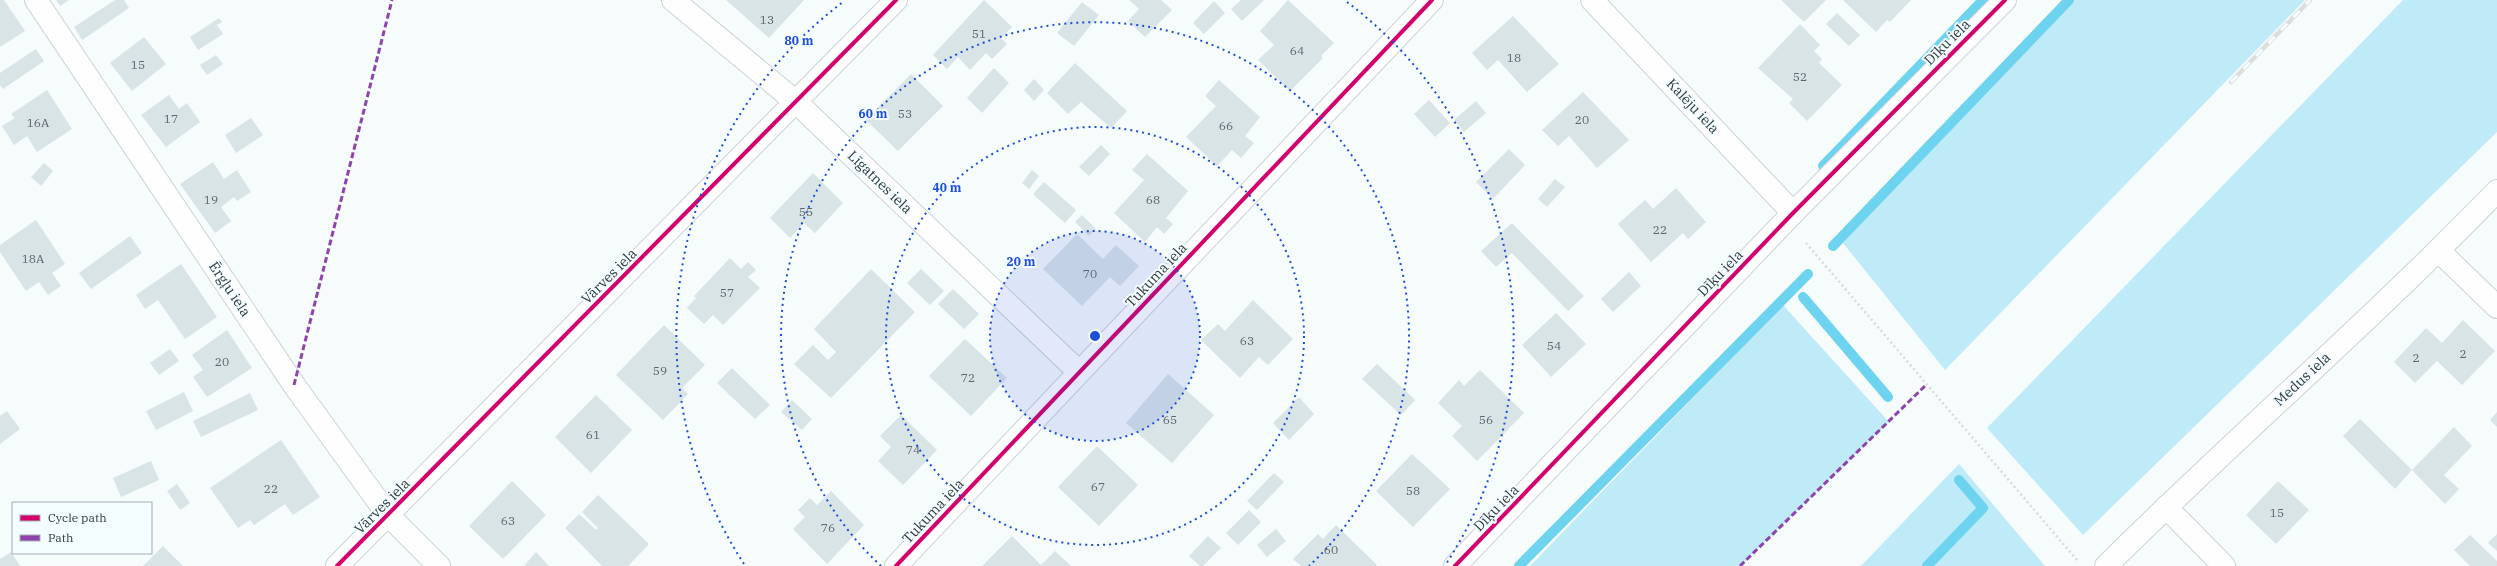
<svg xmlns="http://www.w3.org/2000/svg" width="2497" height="566" font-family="'IBM Plex Serif',serif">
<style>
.green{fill:#bfebf9}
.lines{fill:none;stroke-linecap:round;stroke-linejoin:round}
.stream{stroke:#6dd3ef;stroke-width:10}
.building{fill:#d9e4e7}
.minor-casing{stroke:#cdd3d5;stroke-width:24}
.path{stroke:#d8dada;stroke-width:2.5;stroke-dasharray:2 3;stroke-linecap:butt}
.minor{stroke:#fefeff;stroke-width:22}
.rail-casing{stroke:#dcdede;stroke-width:4.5}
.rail{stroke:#f3fcff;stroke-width:3;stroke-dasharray:9;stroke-linecap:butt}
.quiet{stroke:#8e44ad;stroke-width:3;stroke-dasharray:6 3;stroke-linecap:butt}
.cycleway-casing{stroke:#f3fcff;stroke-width:6}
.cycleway{stroke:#d6006c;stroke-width:4}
.ring{fill:none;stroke:#1d4ed8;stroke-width:2;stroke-dasharray:2 4}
.labels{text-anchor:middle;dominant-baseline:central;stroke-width:4;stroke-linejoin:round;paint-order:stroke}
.number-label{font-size:12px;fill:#5d666a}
.street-label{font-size:14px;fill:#30393c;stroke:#f3fcff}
.centre{fill:#1d4ed8;stroke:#f3fcff;stroke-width:2}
.ring-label{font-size:12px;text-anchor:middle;font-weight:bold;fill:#1d4ed8;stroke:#f3fcff;stroke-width:4;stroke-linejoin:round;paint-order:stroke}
</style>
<rect width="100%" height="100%" fill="#f6fbfc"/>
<g class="green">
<polygon points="2065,0 2305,0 1945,370 1843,243"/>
<polygon points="2403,0 2497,0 2497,132 2083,535 1987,428"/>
<polygon points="1783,305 1889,422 1740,566 1530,566"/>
<polygon points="1959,464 2045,566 1861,566"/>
</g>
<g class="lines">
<g class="stream">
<polyline points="1823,166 1983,0"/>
<polyline points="1833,246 2069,0"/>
<polyline points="1803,297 1888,397"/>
<polyline points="1519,566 1808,274"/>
<polyline points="1927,566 1983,508 1959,480"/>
</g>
</g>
<g class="building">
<polygon points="0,0 4,0 25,31 0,47"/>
<polygon points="56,0 69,0 60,6"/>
<polygon points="115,0 124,0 129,8 82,40 74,27"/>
<polygon points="726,0 804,0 769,38"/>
<polygon points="984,0 1012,27 1001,38 1007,44 992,59 986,53 970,70 958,57 947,69 933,55"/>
<polygon points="1129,0 1161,0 1172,10 1145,37 1128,21 1139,9"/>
<polygon points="1241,0 1264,0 1242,21 1231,9"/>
<polygon points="1288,0 1334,43 1321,56 1323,58 1290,91 1258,60 1274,45 1260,31"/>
<polygon points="1781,0 1826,0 1804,22"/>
<polygon points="1843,0 1911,0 1890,22 1887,20 1876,32"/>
<polygon points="1214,1 1225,13 1204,34 1193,23"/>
<polygon points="1082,2 1099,15 1074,46 1057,33"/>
<polygon points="1837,13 1860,35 1849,46 1826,24"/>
<polygon points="1513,16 1559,64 1527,92 1498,60 1487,70 1472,53"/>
<polygon points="219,18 222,22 217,25 223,34 198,50 190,37"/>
<polygon points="1800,24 1820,45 1814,51 1822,59 1819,63 1842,85 1807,121 1789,103 1793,99 1758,68"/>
<polygon points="144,37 166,64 132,91 110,63"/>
<polygon points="36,49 44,61 3,89 0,85 0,73"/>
<polygon points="216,55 223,64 207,75 200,65"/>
<polygon points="1075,63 1127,111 1111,128 1081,102 1068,114 1047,93"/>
<polygon points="994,68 1009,83 982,113 967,98"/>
<polygon points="911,74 943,106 898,151 866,120"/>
<polygon points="1034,79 1044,90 1034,101 1024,90"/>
<polygon points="1219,80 1260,117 1245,136 1254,143 1241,158 1232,150 1217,166 1186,137 1216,106 1205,96"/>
<polygon points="47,90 72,129 37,152 27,136 14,145 2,126 15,118 11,114"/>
<polygon points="1583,92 1629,140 1597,168 1569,136 1558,146 1542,130"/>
<polygon points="169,95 179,109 187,103 200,122 166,147 141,115"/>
<polygon points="1429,100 1450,123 1435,137 1414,114"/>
<polygon points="1476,101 1486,113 1464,132 1454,120"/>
<polygon points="251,118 263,135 236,153 225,135"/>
<polygon points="1101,145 1110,154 1089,176 1079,167"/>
<polygon points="1509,149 1525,165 1493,199 1476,182"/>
<polygon points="1147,154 1188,191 1166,218 1173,224 1164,234 1157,227 1145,242 1114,213 1144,180 1132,170"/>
<polygon points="213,162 224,179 237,170 251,192 237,201 234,197 221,207 231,221 215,233 180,184"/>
<polygon points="44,163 53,171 41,186 31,177"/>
<polygon points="1032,170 1039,176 1029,189 1022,183"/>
<polygon points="813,173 843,203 815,233 804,223 790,238 770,218"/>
<polygon points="1555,179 1565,187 1547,207 1538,199"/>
<polygon points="1044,182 1076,210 1065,223 1033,194"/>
<polygon points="1676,188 1706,222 1688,239 1683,233 1651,262 1618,224 1645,200 1653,209"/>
<polygon points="1082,215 1096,229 1089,236 1075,222"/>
<polygon points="36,220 65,264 52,273 61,286 48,295 39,282 26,291 0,252 0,245"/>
<polygon points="1512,223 1584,296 1568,311 1512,253 1496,267 1481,251"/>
<polygon points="1077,234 1103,259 1116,245 1139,266 1120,286 1110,277 1082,306 1043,269"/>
<polygon points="130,236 142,253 91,289 79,273"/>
<polygon points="730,258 741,269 748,262 756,270 748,277 760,288 723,325 713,315 704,324 687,308 696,298 694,296"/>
<polygon points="181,264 217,317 185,339 158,300 145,309 136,295"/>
<polygon points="871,269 915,312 831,398 794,364 813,345 828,360 836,352 814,329"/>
<polygon points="921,269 944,291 930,305 907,283"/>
<polygon points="1629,272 1641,286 1613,312 1601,299"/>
<polygon points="953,289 979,314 964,329 938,304"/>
<polygon points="1253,300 1293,339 1268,365 1259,357 1240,378 1201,340 1218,324 1225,331"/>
<polygon points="1556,313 1586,344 1551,377 1522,345"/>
<polygon points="2463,320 2495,351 2462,385 2437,361 2415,383 2394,362 2426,328 2442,343"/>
<polygon points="664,325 705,365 682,388 688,394 663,420 616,375"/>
<polygon points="227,330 252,368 207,397 193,377 203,370 192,355"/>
<polygon points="965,339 1007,378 971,416 929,376"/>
<polygon points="170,349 179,361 159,375 150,363"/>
<polygon points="1377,364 1415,400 1401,415 1362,379"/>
<polygon points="732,368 770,405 755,419 717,383"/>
<polygon points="1480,370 1524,413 1477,461 1452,436 1462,426 1438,403 1459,380 1464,386"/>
<polygon points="1168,374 1214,415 1172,463 1126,423"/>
<polygon points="184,392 193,411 156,430 146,411"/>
<polygon points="250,393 258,410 201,437 193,421"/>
<polygon points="596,395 632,430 591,473 555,437"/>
<polygon points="1299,397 1314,414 1289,440 1273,423"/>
<polygon points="792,400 812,419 802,430 781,412"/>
<polygon points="7,411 20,429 0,444 0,416"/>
<polygon points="2497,412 2497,427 2490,420"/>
<polygon points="901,415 937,450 903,485 878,461 891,447 880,436"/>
<polygon points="2360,419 2412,470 2395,489 2343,436"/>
<polygon points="2454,427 2472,446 2444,475 2459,489 2445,504 2412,470"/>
<polygon points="281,440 320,497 293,515 285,504 254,525 250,520 238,528 210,488"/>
<polygon points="1097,446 1138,485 1099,526 1058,487"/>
<polygon points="1412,454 1450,489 1413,527 1376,491"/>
<polygon points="151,461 159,480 121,497 113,478"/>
<polygon points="1274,473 1284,482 1257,510 1247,501"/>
<polygon points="512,481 546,515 503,559 469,526"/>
<polygon points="2278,481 2309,510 2276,544 2246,515"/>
<polygon points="177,484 190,503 180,510 167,491"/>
<polygon points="831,491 864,525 827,564 793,529 805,517 798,510 810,498 817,505"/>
<polygon points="598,495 649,544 628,566 602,566 565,528 579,514 596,530 598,528 582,512"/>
<polygon points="1249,510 1261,522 1238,545 1226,533"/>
<polygon points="1336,525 1377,565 1376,566 1301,566 1293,559 1318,534 1323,539"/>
<polygon points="1276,529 1286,541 1267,557 1257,545"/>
<polygon points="2497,534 2497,551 2488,543"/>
<polygon points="2470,535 2497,561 2497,566 2470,566 2454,550"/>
<polygon points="1012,536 1041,565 1055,551 1071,566 982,566"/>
<polygon points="1208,536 1221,548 1203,566 1200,566 1189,556"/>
<polygon points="163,546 183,566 143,566"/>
<polygon points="11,552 20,566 0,566 0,559"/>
<polygon points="536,552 549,566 524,566"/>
</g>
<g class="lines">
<g class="minor-casing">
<g id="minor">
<polyline points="36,0 294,385 388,515 439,566"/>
<polyline points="673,0 796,102 1079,372"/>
<polyline points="1592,0 1793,213"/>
<polyline points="2439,251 2497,307"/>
<polyline points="2166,507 2224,566"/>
<polyline points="337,566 896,0"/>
<polyline points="896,566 1432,0"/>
<polyline points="1455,566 1793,213 2005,0"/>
<path d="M2106,566C2234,439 2371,321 2497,191"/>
</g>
</g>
<polyline class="path" points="1806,243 2077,560"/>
<use href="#minor" class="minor"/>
<g class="rail-casing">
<polyline id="rail" points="2231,82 2310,0"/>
</g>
<use href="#rail" class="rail"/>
<g class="quiet">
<polyline points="294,385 392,0"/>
<polyline points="1740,566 1927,384"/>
</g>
<g class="cycleway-casing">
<g id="cycleway">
<polyline points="337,566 896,0"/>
<polyline points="896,566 1432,0"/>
<polyline points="1455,566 1793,213 2005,0"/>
</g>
</g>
<use href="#cycleway" class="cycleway"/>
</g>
<circle cx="1095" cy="336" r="105" fill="#1d4ed8" fill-opacity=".12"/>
<g class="ring">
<circle cx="1095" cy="336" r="105"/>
<circle cx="1095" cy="336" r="209"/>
<path d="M881 566A314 314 0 1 1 1309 566"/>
<path d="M744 564A418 418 0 0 1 843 2M1347 2A418 418 0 0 1 1446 564"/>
</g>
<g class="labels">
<g class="number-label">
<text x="767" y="19">13</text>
<text x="979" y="33">51</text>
<text x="1297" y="50">64</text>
<text x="1514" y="57">18</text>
<text x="138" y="64">15</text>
<text x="1800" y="76">52</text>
<text x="905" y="113">53</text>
<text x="171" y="118">17</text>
<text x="1582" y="119">20</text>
<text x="38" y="122">16A</text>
<text x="1226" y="125">66</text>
<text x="211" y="199">19</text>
<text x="1153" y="199">68</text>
<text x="806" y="211">55</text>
<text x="1660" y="229">22</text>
<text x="33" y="258">18A</text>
<text x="1090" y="273">70</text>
<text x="727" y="292">57</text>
<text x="1247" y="340">63</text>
<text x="1554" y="345">54</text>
<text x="2463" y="353">2</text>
<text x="2416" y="357">2</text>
<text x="222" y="361">20</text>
<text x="660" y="370">59</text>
<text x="968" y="377">72</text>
<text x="1170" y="419">65</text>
<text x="1486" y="419">56</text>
<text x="593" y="434">61</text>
<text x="913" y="449">74</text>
<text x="1098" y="486">67</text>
<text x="271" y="488">22</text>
<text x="1413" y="490">58</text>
<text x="2277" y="512">15</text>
<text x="508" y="520">63</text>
<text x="828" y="527">76</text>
<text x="1331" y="549">60</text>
</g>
<g class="street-label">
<text transform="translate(1947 42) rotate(-45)">Dīķu iela</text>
<text transform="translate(1693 106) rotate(47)">Kalēju iela</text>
<text transform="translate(880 182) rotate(44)">Līgatnes iela</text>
<text transform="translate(1720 273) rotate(-46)">Dīķu iela</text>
<text transform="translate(1156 275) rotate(-47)">Tukuma iela</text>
<text transform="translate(609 276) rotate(-45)">Vārves iela</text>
<text transform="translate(230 289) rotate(56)">Ērgļu iela</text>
<text transform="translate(2302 379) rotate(-43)">Medus iela</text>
<text transform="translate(382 506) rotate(-45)">Vārves iela</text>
<text transform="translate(1496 508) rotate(-46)">Dīķu iela</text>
<text transform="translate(933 511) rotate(-47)">Tukuma iela</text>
</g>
</g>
<circle cx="1095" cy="336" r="6" class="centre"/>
<g class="ring-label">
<text x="799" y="45">80 m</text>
<text x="873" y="118">60 m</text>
<text x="947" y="192">40 m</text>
<text x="1021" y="266">20 m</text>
</g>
<rect x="12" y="502" width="140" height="52" fill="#f3fcff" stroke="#a5aeb1"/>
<rect x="20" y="515" width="20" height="6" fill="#d6006c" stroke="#a5aeb1"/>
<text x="48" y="522" font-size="12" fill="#30393c">Cycle path</text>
<rect x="20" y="535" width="20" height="6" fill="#8e44ad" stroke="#a5aeb1"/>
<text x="48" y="542" font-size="12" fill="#30393c">Path</text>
</svg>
